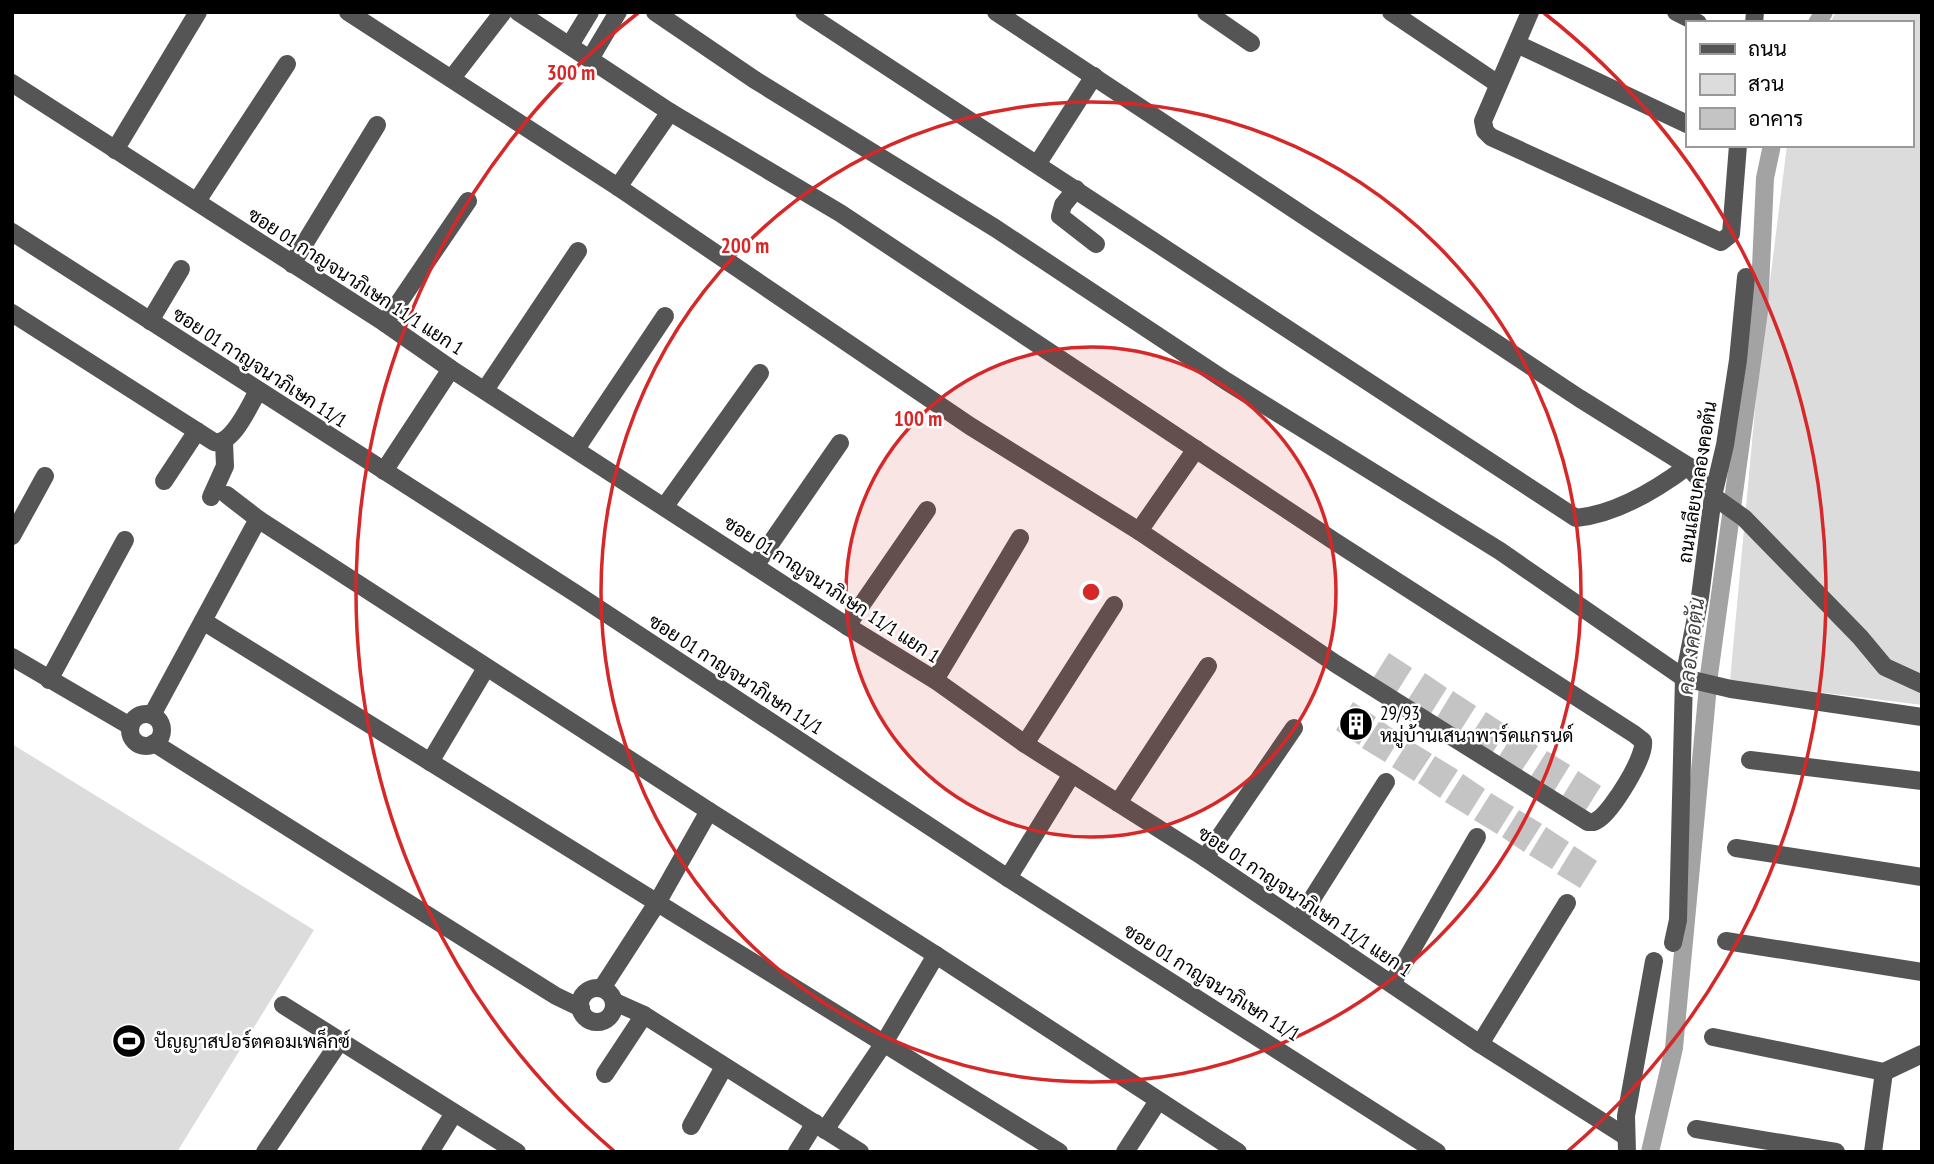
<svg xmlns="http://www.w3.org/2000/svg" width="1934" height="1164" font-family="'PT Sans Narrow',Sarabun,sans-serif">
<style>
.green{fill:#dcdcdc}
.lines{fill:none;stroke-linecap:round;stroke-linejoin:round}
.canal{stroke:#a3a3a3;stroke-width:18}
.building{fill:#c4c4c4}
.minor{stroke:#555;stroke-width:18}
.ring{fill:none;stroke:#d62828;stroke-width:3.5}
.labels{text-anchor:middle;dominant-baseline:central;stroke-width:5;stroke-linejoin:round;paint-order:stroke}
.street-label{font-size:19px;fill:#000;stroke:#fff}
.poi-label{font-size:19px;fill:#000;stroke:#fff;text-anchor:start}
.water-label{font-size:21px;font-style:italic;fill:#444;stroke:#fff}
.centre{fill:#d62828;stroke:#fff;stroke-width:3.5}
.ring-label{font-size:21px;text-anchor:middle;font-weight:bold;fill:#d62828;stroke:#fff;stroke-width:5;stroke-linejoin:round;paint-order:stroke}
</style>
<rect width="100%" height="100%" fill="#fff"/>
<g class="green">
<polygon points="1836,12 1922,12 1922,705 1730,681 1758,377 1787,145 1911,145 1911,23 1830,23"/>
<polygon points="12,744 314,930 177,1152 12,1152"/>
</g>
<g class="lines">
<g class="canal">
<polyline points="1817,23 1824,12"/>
<polyline points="1650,1152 1674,1048 1709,675 1759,311 1765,178 1772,145"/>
</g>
</g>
<g class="building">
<polygon points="1389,653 1412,668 1395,695 1372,680"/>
<polygon points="1425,673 1447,688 1430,715 1407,701"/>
<polygon points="1453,691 1476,706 1459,733 1436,719"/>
<polygon points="1353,702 1376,717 1359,745 1336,730"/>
<polygon points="1486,712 1509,727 1491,755 1468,740"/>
<polygon points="1380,720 1402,735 1385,762 1362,748"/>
<polygon points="1515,731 1538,746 1520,773 1498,758"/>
<polygon points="1409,740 1432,754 1414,781 1392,767"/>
<polygon points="1547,751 1570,765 1553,793 1530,778"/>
<polygon points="1435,756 1458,770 1440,798 1418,783"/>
<polygon points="1578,771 1601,786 1584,813 1561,799"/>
<polygon points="1463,774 1485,789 1468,816 1445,802"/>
<polygon points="1491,793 1514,807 1497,834 1474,820"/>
<polygon points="1519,810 1542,824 1524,852 1502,837"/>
<polygon points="1546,827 1569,842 1552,869 1529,855"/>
<polygon points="1574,846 1597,861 1580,888 1557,874"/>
</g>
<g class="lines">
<g class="minor">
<path d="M348,12L618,187L970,426L1139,531L1336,664L1588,822C1594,822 1593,823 1599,819C1612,810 1646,757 1643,741L1634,734L1334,541L840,213L670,112L518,12"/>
<polyline points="655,12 755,80 995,228 1226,381 1500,551 1684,678 1731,689 1922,717"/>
<path d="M804,12L1576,518C1617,514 1656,490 1688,466"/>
<polyline points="996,12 1579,398 1688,466 1713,496 1744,518 1860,637 1885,667 1922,684"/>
<polyline points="1206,12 1251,43"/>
<polyline points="1391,12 1498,84"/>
<polyline points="1530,12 1483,121 1485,131 1491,137 1721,242 1731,234 1738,145"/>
<polyline points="1676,12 1698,23"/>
<polyline points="1754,23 1755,12"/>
<polyline points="1517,44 1687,124"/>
<polyline points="570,45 590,12"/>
<polyline points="590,59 618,12"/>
<polyline points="452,78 503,12"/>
<polyline points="12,83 385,323 451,369 847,626 935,680 1025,744 1205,858 1480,1044 1625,1136"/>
<polyline points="115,150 198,12"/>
<polyline points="1038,163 1094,76"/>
<polyline points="618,187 670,112"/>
<polyline points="1076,189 1063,205 1060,216 1096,244"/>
<polyline points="197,201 287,64"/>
<polyline points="12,232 575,593 1008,878 1437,1152"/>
<polyline points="292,264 377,125"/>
<path d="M12,313L214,442C233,445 249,406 258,391"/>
<polyline points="150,321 181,269"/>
<polyline points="385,323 468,201"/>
<polyline points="485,390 578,251"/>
<polyline points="576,449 665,316"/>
<polyline points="384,471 451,369"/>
<polyline points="164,481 197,431"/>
<polyline points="227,495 258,519 709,811 936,955 1238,1152"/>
<polyline points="211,497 225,466 224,442"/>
<polyline points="665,506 760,373"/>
<polyline points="1139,531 1196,449"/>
<polyline points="12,536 45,476"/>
<polyline points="755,566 840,443"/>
<polyline points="203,621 1059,1152"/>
<polyline points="847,626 927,510"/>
<polyline points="12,657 130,726"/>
<polyline points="49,680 125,540"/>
<polyline points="935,680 1020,538"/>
<circle cx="146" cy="730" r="16"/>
<polyline points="152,715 258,519"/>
<polyline points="154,743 556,996 581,1008"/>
<polyline points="1025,744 1114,605"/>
<polyline points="1750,760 1922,781"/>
<polyline points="430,762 486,668"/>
<polyline points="1118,803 1208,666"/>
<polyline points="1736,848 1922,877"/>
<polyline points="1205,858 1294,728"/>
<polyline points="1008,878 1072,774"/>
<polyline points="1298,921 1386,782"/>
<polyline points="1726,941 1922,972"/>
<polyline points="1673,943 1678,920 1684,678 1700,597 1713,496 1725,445 1738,360 1746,277"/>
<polyline points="1392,984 1477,837"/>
<polyline points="602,988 657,903 709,811"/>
<circle cx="597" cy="1005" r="17"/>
<polyline points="615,1002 644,1015 860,1152"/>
<polyline points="283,1005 517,1152"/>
<polyline points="1713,1037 1884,1072 1922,1054"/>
<polyline points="1480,1044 1567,903"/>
<polyline points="605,1074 644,1015"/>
<polyline points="691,1126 724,1067"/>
<polyline points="1696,1129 1836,1152"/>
<polyline points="825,1130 884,1043 936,955"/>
<polyline points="265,1152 340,1041"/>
<polyline points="430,1152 454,1113"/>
<polyline points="797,1152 815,1123"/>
<polyline points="1125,1152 1158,1101"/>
<polyline points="1627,1152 1626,1116 1654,961"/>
<polyline points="1873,1152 1884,1072"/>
</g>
</g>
<circle cx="1091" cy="592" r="245" fill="#d62828" fill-opacity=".12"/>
<g class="ring">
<circle cx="1091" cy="592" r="245"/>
<circle cx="1091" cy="592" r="490"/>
<path d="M614 1151A735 735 0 0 1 638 13M1544 13A735 735 0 0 1 1568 1151"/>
</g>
<defs>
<g id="building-disc" transform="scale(1.75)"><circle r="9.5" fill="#000" stroke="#fff"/><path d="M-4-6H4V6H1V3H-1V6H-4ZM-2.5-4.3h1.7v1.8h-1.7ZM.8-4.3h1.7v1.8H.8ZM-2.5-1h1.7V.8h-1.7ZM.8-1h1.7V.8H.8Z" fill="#fff"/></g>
<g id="stadium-disc" transform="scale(1.75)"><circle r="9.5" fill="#000" stroke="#fff"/><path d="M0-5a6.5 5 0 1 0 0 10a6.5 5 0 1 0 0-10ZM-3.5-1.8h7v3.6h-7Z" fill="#fff"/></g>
</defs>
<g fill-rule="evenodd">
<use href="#building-disc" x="1356" y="724"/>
<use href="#stadium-disc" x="129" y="1041"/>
</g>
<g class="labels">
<g class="street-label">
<text transform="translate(356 281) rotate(33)">ซอย 01 กาญจนาภิเษก 11/1 แยก 1</text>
<text transform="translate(260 367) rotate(33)">ซอย 01 กาญจนาภิเษก 11/1</text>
<text transform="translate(1697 482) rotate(-81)">ถนนเลียบคลองคอตัน</text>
<text transform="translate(832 589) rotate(33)">ซอย 01 กาญจนาภิเษก 11/1 แยก 1</text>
<text transform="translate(736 674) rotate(33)">ซอย 01 กาญจนาภิเษก 11/1</text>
<text transform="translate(1305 901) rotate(34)">ซอย 01 กาญจนาภิเษก 11/1 แยก 1</text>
<text transform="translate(1212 982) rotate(32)">ซอย 01 กาญจนาภิเษก 11/1</text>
</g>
<g class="poi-label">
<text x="1380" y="713">29/93<tspan x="1380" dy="22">หมู่บ้านเสนาพาร์คแกรนด์</tspan></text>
<text x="154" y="1041">ปัญญาสปอร์ตคอมเพล็กซ์</text>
</g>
<g class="water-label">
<text transform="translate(1691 646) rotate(-83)">คลองคอตัน</text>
</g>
</g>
<circle cx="1091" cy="592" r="10" class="centre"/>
<g class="ring-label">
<text x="571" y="80">300 m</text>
<text x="745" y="253">200 m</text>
<text x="918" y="426">100 m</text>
</g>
<rect width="1934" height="1164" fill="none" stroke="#000000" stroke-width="28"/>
<rect x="1686" y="21" width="228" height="126" fill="#ffffff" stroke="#999999" stroke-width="2"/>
<rect x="1700" y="44" width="35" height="10" fill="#555555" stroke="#999999" stroke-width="2"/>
<text x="1748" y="56" font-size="21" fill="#000000">ถนน</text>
<rect x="1700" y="74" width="35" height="21" fill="#dcdcdc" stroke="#999999" stroke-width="2"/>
<text x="1748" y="91" font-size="21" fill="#000000">สวน</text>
<rect x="1700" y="108" width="35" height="21" fill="#c4c4c4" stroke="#999999" stroke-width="2"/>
<text x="1748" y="126" font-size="21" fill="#000000">อาคาร</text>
</svg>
